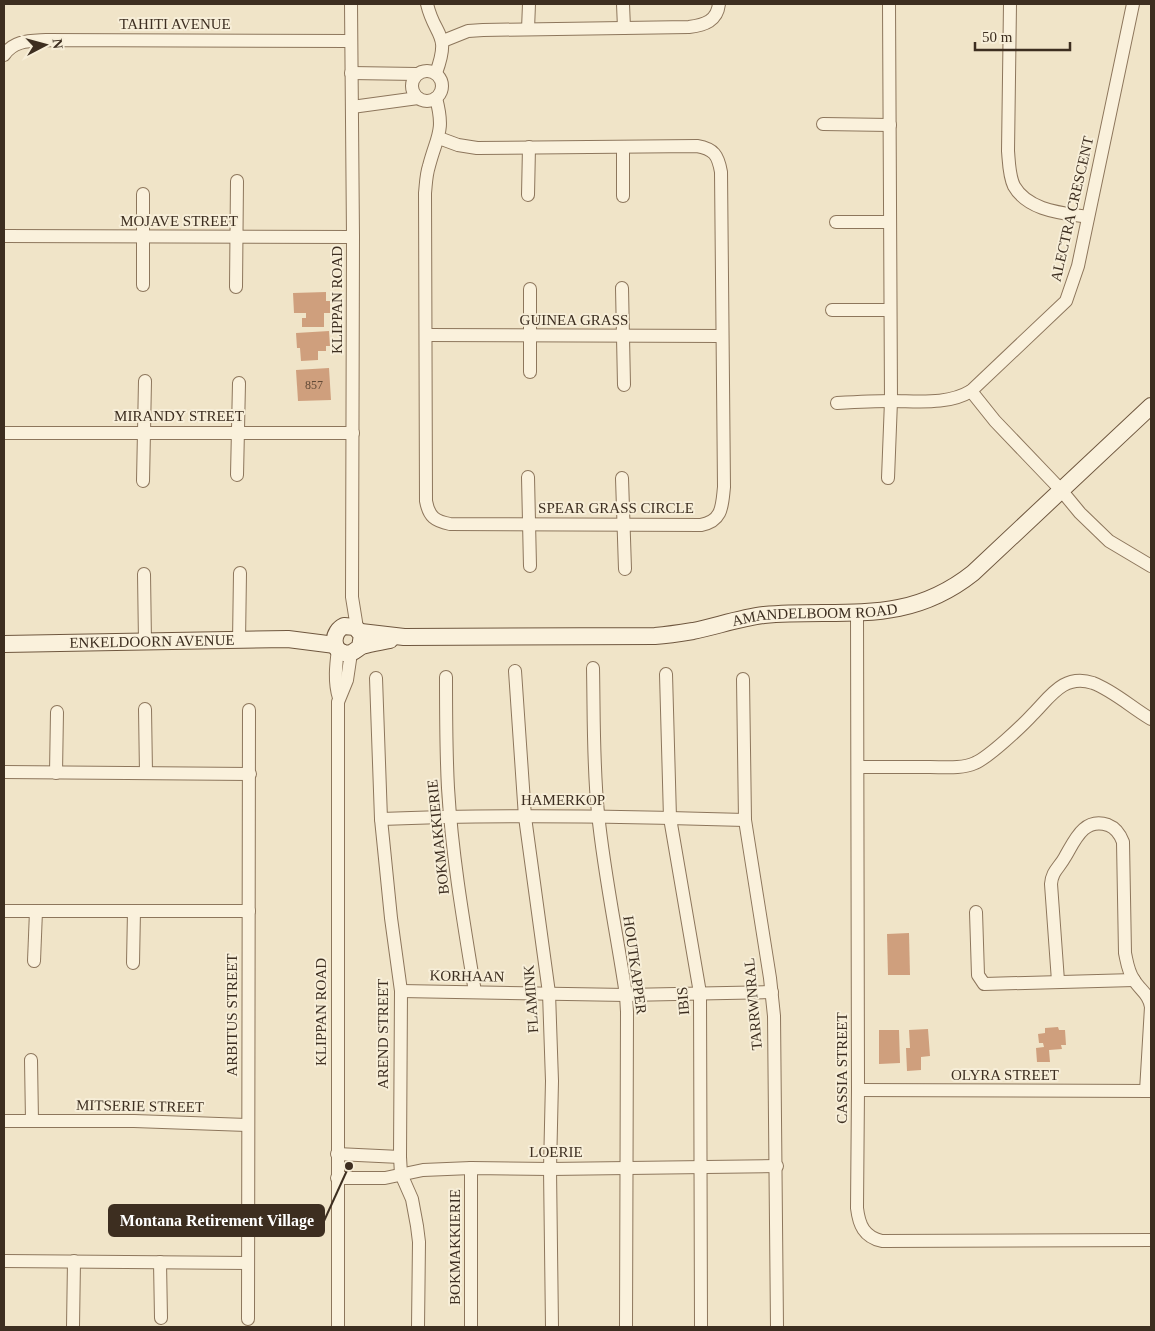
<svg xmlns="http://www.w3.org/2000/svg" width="1155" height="1331" font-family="Georgia,serif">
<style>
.building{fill:#cf9f7d}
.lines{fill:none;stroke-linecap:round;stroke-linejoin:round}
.street-casing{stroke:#8d765c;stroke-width:14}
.secondary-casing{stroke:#6f573f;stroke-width:18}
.street{stroke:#faf1dc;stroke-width:12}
.secondary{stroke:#faf1dc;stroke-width:16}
.labels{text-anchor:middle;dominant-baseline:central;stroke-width:4;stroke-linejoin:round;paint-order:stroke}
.number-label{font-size:12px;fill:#624a37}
.street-label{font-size:15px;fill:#3d2e20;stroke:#f7eed8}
.leader{fill:none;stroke:#3d2e20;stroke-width:2}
.callout-dot{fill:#3d2e20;stroke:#f7eed8;stroke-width:2}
.callout{fill:#3d2e20;stroke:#3d2e20;stroke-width:2}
.callout-label{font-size:16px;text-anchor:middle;font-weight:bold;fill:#fff}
</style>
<rect width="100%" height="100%" fill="#f0e4c8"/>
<g class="building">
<polygon points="326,292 326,301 330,301 330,313 324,313 324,327 302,327 302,318 306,318 306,313 294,313 293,293"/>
<polygon points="329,331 330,346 326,346 326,351 318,351 318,360 301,361 300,348 297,348 296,333"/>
<polygon points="329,368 331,400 298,401 296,370"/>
<polygon points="909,933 910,975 888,975 887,934"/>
<polygon points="1058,1027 1059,1030 1065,1030 1066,1045 1061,1045 1062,1049 1049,1050 1050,1062 1037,1062 1036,1048 1044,1047 1043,1043 1039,1043 1038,1034 1045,1033 1045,1028"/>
<polygon points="928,1029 930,1056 921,1057 921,1070 907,1071 906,1048 910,1048 909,1030"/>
<polygon points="879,1030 899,1030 900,1063 879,1064"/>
<polygon points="346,1162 353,1162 353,1171 346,1170"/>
</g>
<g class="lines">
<g class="street-casing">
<g id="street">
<polyline points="351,4 353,237 352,597 357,628"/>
<path d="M427,4C435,38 451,32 436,73"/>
<polyline points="623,4 624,28"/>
<path d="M1010,4L1008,151C1009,162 1009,176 1014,186C1028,211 1063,213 1088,217"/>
<polyline points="528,29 529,4"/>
<path d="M443,41L468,31L483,30L689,27C705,25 717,21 719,4"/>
<path d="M4,55C14,40 30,41 46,40L351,41"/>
<circle cx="427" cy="86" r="15"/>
<polyline points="351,73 417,74"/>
<path d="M436,98C445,132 437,135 429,166C426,175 426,184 425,193L426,501C429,517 435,521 450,524L701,525C723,521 722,505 724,487L721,172C718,155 714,149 697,146L477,148L458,145L439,138"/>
<polyline points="352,107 418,98"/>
<polyline points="823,124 890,125"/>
<polyline points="623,147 623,196"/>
<polyline points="143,194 143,285"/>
<polyline points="528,195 529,147"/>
<polyline points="836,222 890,222"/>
<polyline points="4,236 353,237"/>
<polyline points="236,287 237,181"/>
<polyline points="622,288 624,385"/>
<polyline points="832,310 890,310"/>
<polyline points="426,335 722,336"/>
<polyline points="530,372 530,289"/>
<polyline points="971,391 995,421 1061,490 1080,513 1109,541 1151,566"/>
<path d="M837,403C855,402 873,401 891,401C918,401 948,405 971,391L1066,301L1078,266L1133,4"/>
<polyline points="4,433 353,433"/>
<polyline points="237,475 239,383"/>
<polyline points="528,477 530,566"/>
<polyline points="622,478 625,569"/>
<polyline points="888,478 891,401 889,4"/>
<polyline points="143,481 145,381"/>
<polyline points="144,574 145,642"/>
<path d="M857,613L858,1090L857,1208C859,1225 864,1237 882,1241L1151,1240"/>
<polyline points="239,641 240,573"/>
<path d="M338,649C336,665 334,682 339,698"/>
<path d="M593,668C594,717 593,765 598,813C604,874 617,934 626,995L627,1012L626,1327"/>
<polyline points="515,671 525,817 549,993 552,1081 550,1169 552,1327"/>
<polyline points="666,674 670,818 700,993 701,1327"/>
<path d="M446,677C446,714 446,751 448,788C452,856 464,925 475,992"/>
<polyline points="376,678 381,819 391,918 401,991 400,1157 401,1174 412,1199 417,1226 419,1242 418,1327"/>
<polyline points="743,679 745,820 770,978 774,1016 777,1327"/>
<polyline points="145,709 146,773"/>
<path d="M858,767C882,767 906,767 930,767C944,767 962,769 975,763C989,757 1022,726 1033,714C1050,697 1064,673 1093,683C1114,691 1132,708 1151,719"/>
<polyline points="4,772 250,774"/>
<polyline points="56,773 57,712"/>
<path d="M381,819C502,814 623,816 745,820"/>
<polyline points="4,911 249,911"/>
<polyline points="976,912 978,975 984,984 1134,980"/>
<polyline points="34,961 36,911"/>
<polyline points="133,963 134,911"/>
<path d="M1058,981L1051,884C1052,871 1059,868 1065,857C1075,840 1084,817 1108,825C1116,828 1120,834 1123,842L1125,953C1127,962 1128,972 1134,980C1140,990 1149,994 1151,1007L1146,1091"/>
<polyline points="401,991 626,995 772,992"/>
<polyline points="31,1060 32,1121"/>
<polyline points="858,1090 1151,1091"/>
<polyline points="4,1121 134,1121 247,1125"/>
<polyline points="337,1154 400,1157"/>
<polyline points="337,1178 385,1178 423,1170 471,1168 550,1169 777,1166"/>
<polyline points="4,1261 248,1263"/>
<polyline points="160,1262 161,1318"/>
<polyline points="248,1319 249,710"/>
<polyline points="73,1327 74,1261"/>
<polyline points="338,1327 338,702 347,680 351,653"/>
<polyline points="471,1327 471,1168"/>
</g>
</g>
<g class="secondary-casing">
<g id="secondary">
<path id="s1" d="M361,632L404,637L655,636C668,635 681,633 693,631C717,626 740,618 764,615C843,608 905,627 973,573L1151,406"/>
<path id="s2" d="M4,644L288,639L335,645"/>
<path d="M360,647L362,635L355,627L344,626C333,631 330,649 344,653C353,655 356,649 362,646C371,643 381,642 390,640"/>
</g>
</g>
<use href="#street" class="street"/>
<use href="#secondary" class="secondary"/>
</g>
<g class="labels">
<g class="number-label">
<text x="314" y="385">857</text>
</g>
<g class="street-label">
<text x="175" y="24">TAHITI AVENUE</text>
<text transform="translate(1072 209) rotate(-77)">ALECTRA CRESCENT</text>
<text x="179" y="221">MOJAVE STREET</text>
<text transform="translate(337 300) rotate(-90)">KLIPPAN ROAD</text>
<text x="574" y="320">GUINEA GRASS</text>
<text x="179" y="416">MIRANDY STREET</text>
<text x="616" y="508">SPEAR GRASS CIRCLE</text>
<text stroke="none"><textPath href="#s1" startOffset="456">AMANDELBOOM ROAD</textPath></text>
<text stroke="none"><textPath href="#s2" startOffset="148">ENKELDOORN AVENUE</textPath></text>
<text x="563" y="800">HAMERKOP</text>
<text transform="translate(438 837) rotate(-96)">BOKMAKKIERIE</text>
<text transform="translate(635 965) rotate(82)">HOUTKAPPER</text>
<text transform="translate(467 976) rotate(1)">KORHAAN</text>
<text transform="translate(531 999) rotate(-94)">FLAMINK</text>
<text transform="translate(683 1001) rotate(-95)">IBIS</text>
<text transform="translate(753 1004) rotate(-95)">TARRWNRAL</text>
<text transform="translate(321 1012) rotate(-90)">KLIPPAN ROAD</text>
<text transform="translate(232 1015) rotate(-90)">ARBITUS STREET</text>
<text transform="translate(383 1034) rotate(-90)">AREND STREET</text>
<text transform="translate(842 1068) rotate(-90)">CASSIA STREET</text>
<text x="1005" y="1075">OLYRA STREET</text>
<text transform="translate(140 1106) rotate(1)">MITSERIE STREET</text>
<text x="556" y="1152">LOERIE</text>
<text transform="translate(455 1247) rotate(-90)">BOKMAKKIERIE</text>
</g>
</g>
<path class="leader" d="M349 1166L324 1221"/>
<circle class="callout-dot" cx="349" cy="1166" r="5"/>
<rect class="callout" x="109" y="1205" width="215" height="31" rx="5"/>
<g class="callout-label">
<text x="217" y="1226">Montana Retirement Village</text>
</g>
<rect width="1155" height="1331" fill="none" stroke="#3d2e20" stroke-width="10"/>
<g transform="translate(45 45) rotate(84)" stroke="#f7eed8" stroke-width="4" paint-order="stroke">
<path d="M0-4L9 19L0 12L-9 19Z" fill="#3d2e20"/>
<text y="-8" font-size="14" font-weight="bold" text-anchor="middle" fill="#3d2e20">N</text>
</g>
<path d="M975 42v8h95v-8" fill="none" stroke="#3d2e20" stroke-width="2.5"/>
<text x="982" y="42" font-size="15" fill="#3d2e20" stroke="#f7eed8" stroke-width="4" paint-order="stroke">50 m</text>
</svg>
